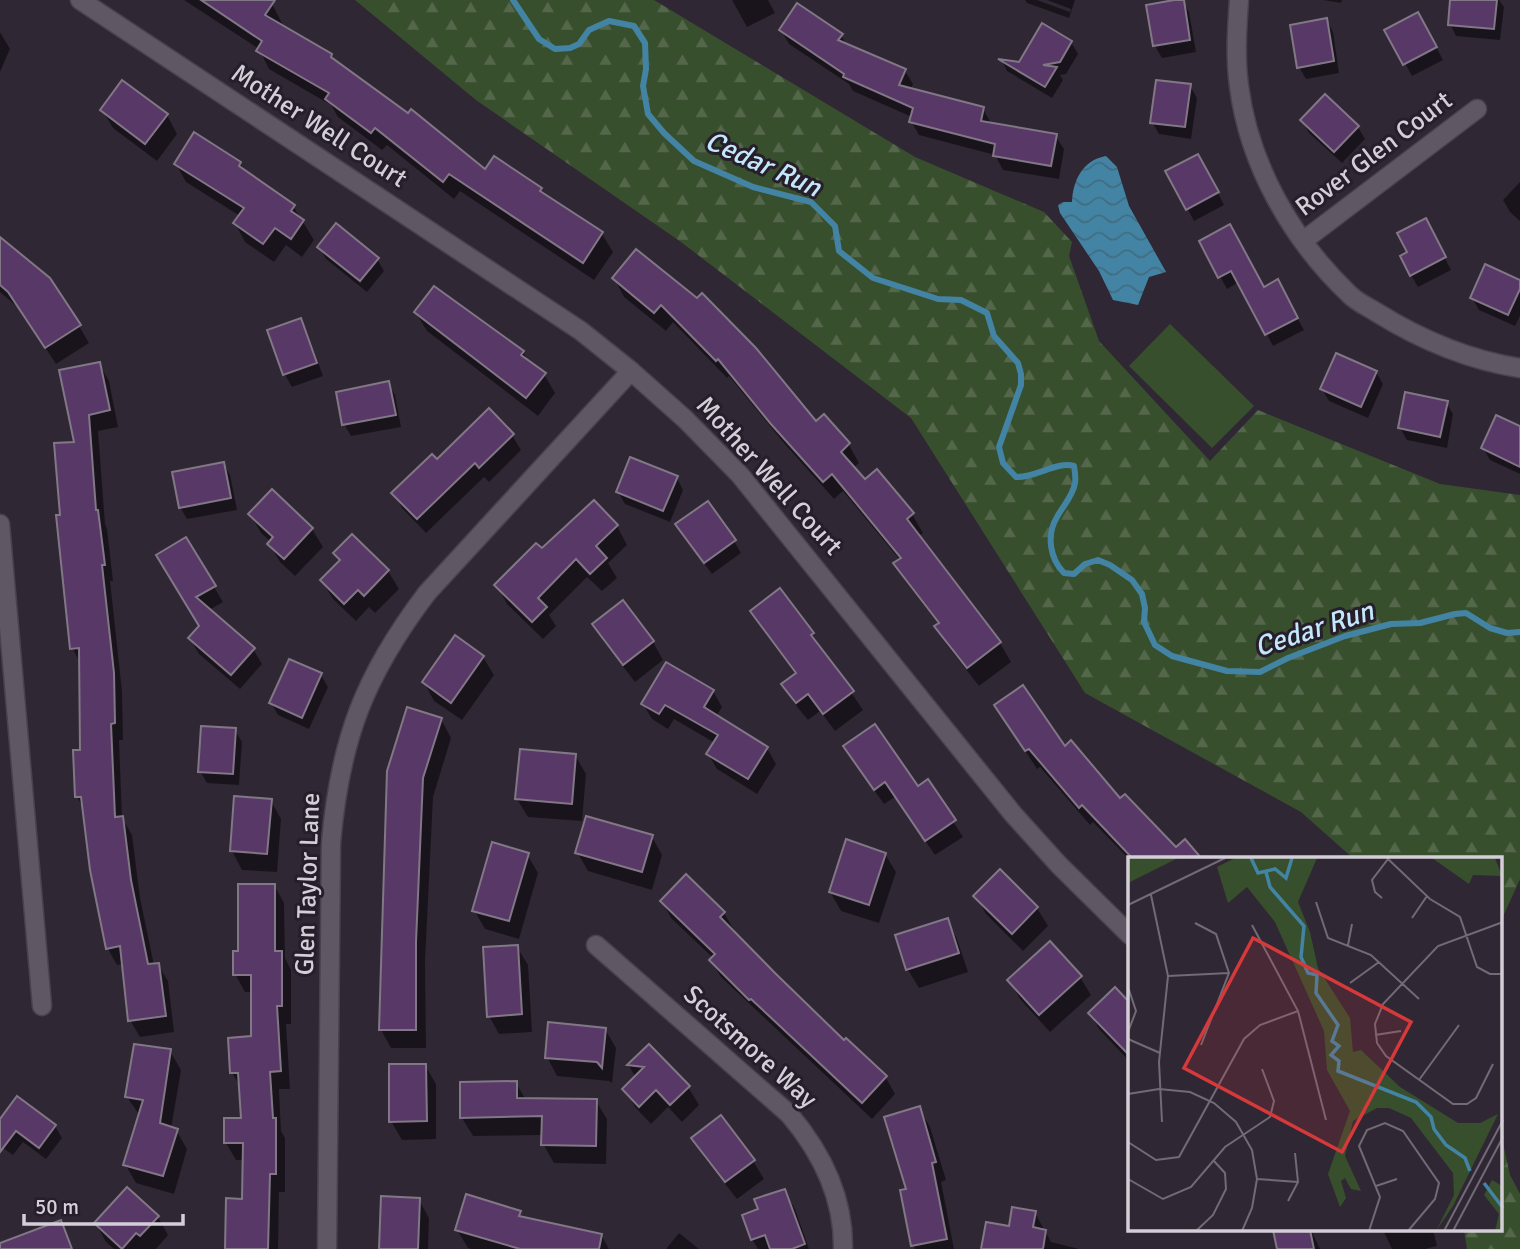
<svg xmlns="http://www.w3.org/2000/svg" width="1520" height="1249" font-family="Signika,sans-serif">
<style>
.forest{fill:url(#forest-firs)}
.pitch{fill:#384f2d}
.water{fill:url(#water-waves)}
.shadow{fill:#0007}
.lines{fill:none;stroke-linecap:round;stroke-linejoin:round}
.stream{stroke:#4384a4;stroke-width:6}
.building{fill:#583866;stroke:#817786;stroke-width:2}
.minor-casing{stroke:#49424c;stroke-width:21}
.minor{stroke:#605765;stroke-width:18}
.labels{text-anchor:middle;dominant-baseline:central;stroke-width:6;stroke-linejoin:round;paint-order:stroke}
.street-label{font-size:26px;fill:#d4cfd7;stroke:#261e2a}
.water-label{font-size:28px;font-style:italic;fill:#c4e7fa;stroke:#261e2a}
.inset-river{fill:none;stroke:#4384a4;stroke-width:3.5}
.inset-road{fill:none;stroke:#726a75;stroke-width:2}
.view{fill:#d6393a;fill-opacity:0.15;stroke:#d6393a;stroke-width:3.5}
.inset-edge{fill:none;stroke:#d4cfd7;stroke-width:3.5}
</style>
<defs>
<pattern id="forest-firs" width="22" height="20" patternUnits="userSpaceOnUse" patternTransform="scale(1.75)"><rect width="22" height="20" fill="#384f2d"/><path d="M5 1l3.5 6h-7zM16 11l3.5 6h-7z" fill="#54674b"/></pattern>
<pattern id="water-waves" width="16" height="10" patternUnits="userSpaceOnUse" patternTransform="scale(1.75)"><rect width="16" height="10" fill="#4384a4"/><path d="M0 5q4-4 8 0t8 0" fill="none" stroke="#426c81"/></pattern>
</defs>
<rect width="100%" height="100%" fill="#302734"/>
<g class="forest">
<polygon points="355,0 654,0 915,157 1044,212 1072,242 1069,256 1099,341 1210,461 1258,410 1440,484 1520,495 1520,879 1501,921 1501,859 1354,859 1301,812 1085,693 911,418 681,242 476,100"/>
<polygon points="1501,1134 1510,1175 1520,1194 1520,1249 1467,1249 1464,1230 1501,1230"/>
</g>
<polygon class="pitch" points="1170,324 1254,406 1212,448 1129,366"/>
<path class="water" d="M1106,156L1117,167L1129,206L1166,272L1149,277L1138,305L1113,300L1099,271L1060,213L1058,205L1063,202H1072C1073,180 1083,160 1106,156Z"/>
<g class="shadow">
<polygon points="184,0 265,0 272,4 282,23 280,26 331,56 335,62 486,171 541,190 544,196 602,234 613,252 594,280 460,191 454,199 387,145 382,150 338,117 331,105 269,69 259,49"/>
<polygon points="732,0 768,0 775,13 747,27"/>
<polygon points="1025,0 1037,0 1070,12 1071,9 1047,0 1075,0 1069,18 1027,3"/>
<polygon points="1182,0 1189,12 1196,52 1162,58 1155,46 1148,6"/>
<polygon points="1323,0 1342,0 1341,3"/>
<polygon points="1452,0 1499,0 1504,7 1500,40 1456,36 1450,24"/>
<polygon points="1327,20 1333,32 1339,73 1306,79 1299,67"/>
<polygon points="1426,28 1443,60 1412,76 1387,30"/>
<polygon points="781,30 841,35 847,46 905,71 913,84 910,90 983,109 991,123 1055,135 1064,149 1059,179 1003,170 995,155 919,135 911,121 912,117 853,91 849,84 789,44"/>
<polygon points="0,32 10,49 0,72"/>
<polygon points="1071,42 1078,54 1066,74 1060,75 1063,80 1052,98 1007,71 1002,61 1020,64"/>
<polygon points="1190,86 1197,98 1191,139 1159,134 1152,122"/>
<polygon points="102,110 167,115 177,134 157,161 113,128"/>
<polygon points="1302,121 1358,127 1365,139 1342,163 1309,133"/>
<polygon points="240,163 245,172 293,206 314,240 302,257 286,245 274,262 245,242 235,223 240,216 186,182 176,164"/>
<polygon points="1205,168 1224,205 1194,221 1168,172"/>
<polygon points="1520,182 1520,221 1510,212 1503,200"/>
<polygon points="1432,233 1451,270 1418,287 1411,275"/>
<polygon points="0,239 79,326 89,343 56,364 20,309 0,292"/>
<polygon points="1201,242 1263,289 1284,294 1304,330 1273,346 1239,282 1227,289"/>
<polygon points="319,247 377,259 384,271 367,292 326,259"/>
<polygon points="636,251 815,424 824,417 849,445 859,463 853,468 864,482 912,514 923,533 919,536 1000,643 1011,662 979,686 947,645 937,627 939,625 906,582 895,564 900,560 843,491 834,499 783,442 729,376 727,378 673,322 666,331 624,297 614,278"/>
<polygon points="1520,282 1520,316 1515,326 1479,310 1472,298"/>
<polygon points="416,313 523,352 529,362 544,374 555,393 538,416 427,331"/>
<polygon points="300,320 307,332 323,376 292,387 285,375 269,331"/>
<polygon points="99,364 109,381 118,427 98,431 105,524 107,529 113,581 110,581 122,691 123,740 119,740 122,818 132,835 140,898 154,965 158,965 168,981 174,1032 140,1037 130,1020 123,964 117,965 108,949 84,809 77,797 82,751 81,664 72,648 61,516 76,443"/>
<polygon points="1376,372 1383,384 1368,418 1329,401 1322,389"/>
<polygon points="388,383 395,395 401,427 351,436 344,424"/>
<polygon points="1446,402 1453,414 1447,448 1407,440 1400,428"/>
<polygon points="1520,428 1520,474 1490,460 1483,448"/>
<polygon points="512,435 521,450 489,482 484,477 426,533 402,508 394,493"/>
<polygon points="223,463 230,475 237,510 187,519 180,507"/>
<polygon points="677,478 683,490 670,522 625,504 618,492"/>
<polygon points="594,502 617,526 627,545 608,563 617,578 602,591 587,577 549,615 556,626 543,639 507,604 497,585 542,551"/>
<polygon points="250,514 312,529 323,547 295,576 280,562 269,544 271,542 261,533"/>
<polygon points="684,536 734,541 741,553 712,574"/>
<polygon points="186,540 223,602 209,610 253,649 262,664 240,689 199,654 190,639 201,626"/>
<polygon points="335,553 388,571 399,589 375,613 369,607 356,621 333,599 322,581 341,562"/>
<polygon points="780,591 812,634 863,710 835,731 820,711 808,720 794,703 783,685 796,675 763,630 752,611"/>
<polygon points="594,624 653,642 663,660 635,682 605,643"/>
<polygon points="483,657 494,675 462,720 434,701 424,682"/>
<polygon points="321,675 328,687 309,729 278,715 271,703"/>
<polygon points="713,691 722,707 716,717 767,748 776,764 757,794 717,769 708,754 715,743 674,719 668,729 652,719 643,704"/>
<polygon points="996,706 1064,748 1176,850 1199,859 1130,860 1093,822 1090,825 1040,767 1037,769"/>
<polygon points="408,709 441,719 451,738 433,797 425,962 426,1048 391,1048 381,1030"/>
<polygon points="235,730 242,742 239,785 207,783 200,771"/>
<polygon points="575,755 586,774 582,821 528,817 517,799"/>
<polygon points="854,762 918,788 927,781 963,837 935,855 895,797 884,804"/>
<polygon points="271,801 281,819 277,872 242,870 232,851"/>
<polygon points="652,837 662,855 652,890 588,871 577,852"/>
<polygon points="527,854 538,873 519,939 485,929 474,910"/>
<polygon points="885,854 896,872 879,923 841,911 830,892"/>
<polygon points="274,885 284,903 285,958 291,970 291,1024 286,1024 290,1089 279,1089 281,1131 285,1138 285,1192 279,1192 278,1249 226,1249 244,1200 244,1160 236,1160 226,1143 243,1120 241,1088 232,1073 252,1038 253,992 245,992 235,974 240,952"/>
<polygon points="976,896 1037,908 1048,926 1023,951 986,914"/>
<polygon points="662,901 724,913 734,930 732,931 844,1043 847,1041 886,1078 895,1094 872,1119 721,977 711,961 713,958 671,918"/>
<polygon points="947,920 957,939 968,972 919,988 908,970 897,936"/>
<polygon points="517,947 528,965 532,1032 499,1034 489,1016"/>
<polygon points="1080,977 1091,995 1050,1032 1020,999 1009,980"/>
<polygon points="1130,1005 1130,1062 1099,1029 1090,1013"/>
<polygon points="605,1029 616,1048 612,1083 609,1081 557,1076 547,1057"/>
<polygon points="649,1046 688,1087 699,1105 682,1122 668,1107 651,1124 635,1107 624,1089 636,1078 629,1066"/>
<polygon points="170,1051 181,1070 171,1129 176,1130 187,1149 174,1194 136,1183 125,1164 140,1116 127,1097"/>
<polygon points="425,1065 436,1084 436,1139 402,1140 391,1121"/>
<polygon points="516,1083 526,1100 596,1101 607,1119 606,1164 554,1163 543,1144 543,1135 473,1136 462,1118"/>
<polygon points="919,1108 930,1127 946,1180 941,1182 954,1249 915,1249 913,1245 909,1191"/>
<polygon points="0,1122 55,1126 62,1138 46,1159 23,1142 13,1155 0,1146"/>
<polygon points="693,1138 753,1161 764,1179 737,1199 704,1157"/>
<polygon points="784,1191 795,1209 809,1249 758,1249 752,1239 760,1210"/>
<polygon points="419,1200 429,1218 428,1249 381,1249"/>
<polygon points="519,1212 523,1219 601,1235 609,1249 471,1249 468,1248 457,1230"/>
<polygon points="1035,1213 1051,1242 1079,1249 983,1249"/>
<polygon points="158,1217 168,1235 156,1249 114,1249 106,1242 96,1224"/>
<polygon points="1288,1230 1311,1230 1320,1249 1280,1249 1277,1232"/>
<polygon points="1383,1230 1433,1230 1437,1246 1425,1249 1392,1249"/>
<polygon points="679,1233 699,1249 666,1249"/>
</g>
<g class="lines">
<path class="stream" d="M513,0L539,39L555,49L570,48L579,44L589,30L609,21L634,26L645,43L646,69L643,86L648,114L664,133L694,161L753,187L811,202L835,226L839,251L873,278L938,299L961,300L987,313L994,336L1018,363L1021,374V385L999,447L1003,463L1016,477C1036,478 1056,461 1074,466C1075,472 1076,478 1075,483C1073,496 1063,506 1057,517C1046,535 1050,559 1064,573L1074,574L1085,564L1098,560L1110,565L1132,580L1142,594L1145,608L1144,622L1155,645L1172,656L1227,671L1260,672L1288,658L1345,636L1391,624L1420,623L1455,614L1466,613L1490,628L1507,633L1520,632"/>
</g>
<g class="building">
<polygon points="201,0 275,0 265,15 332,54 331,57 408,113 411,109 485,169 494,156 542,188 540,191 603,232 583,263 449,174 443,182 375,128 371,133 325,99 329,93 256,51 262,41"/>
<polygon points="1174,0 1184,0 1190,40 1153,46 1146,5"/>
<polygon points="1450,0 1497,0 1494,29 1448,25"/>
<polygon points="797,3 843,34 838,40 906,69 899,85 984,107 981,121 1057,134 1051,166 993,156 995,144 909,122 913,108 843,77 844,74 779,30"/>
<polygon points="1418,12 1437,47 1403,65 1384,30"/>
<polygon points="1327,18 1334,61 1297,68 1290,25"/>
<polygon points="1042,23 1072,41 1060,62 1043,65 1057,67 1045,87 998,59 1019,62"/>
<polygon points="122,80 168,114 145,144 100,110"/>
<polygon points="1156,80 1191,84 1185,127 1150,123"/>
<polygon points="1325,94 1359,126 1334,152 1300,120"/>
<polygon points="194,132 241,162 239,166 295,205 291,211 304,220 291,239 275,228 263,244 233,223 244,208 174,164"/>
<polygon points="1198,154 1219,192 1186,210 1165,171"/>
<polygon points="1426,218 1446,257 1410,276 1400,256 1407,252 1397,233"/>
<polygon points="336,223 379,258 360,281 317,247"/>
<polygon points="1230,224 1264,287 1278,279 1298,318 1265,335 1231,271 1218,278 1199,241"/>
<polygon points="0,237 50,278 81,325 45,348 8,292 0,285"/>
<polygon points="636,249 697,298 702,293 756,348 816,421 824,414 850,443 841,452 865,479 877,469 914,513 907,519 1001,642 967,668 934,626 939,623 893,563 901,558 832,474 823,482 770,423 718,359 716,361 661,305 654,313 612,278"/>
<polygon points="1485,264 1520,280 1520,289 1508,315 1470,298"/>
<polygon points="434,286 524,351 521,355 546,373 526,398 414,312"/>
<polygon points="301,318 317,363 283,375 267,330"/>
<polygon points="1336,353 1377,371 1361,407 1320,389"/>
<polygon points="100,362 110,410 89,415 96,510 98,510 105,565 102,565 114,673 115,723 111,724 115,817 123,816 131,880 148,964 159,963 166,1016 128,1021 120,946 106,949 90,870 81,797 75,797 73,750 80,750 79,648 70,649 56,515 60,515 54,443 74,442 59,370"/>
<polygon points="389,381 396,415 342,425 336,392"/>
<polygon points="1405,392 1448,401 1440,437 1398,428"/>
<polygon points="489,408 514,434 479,468 475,463 417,519 391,493 432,454 437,459"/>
<polygon points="1496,415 1520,426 1520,467 1481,448"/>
<polygon points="630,457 678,476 663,511 616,492"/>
<polygon points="224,462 231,498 179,508 172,472"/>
<polygon points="272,489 313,528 284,559 267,544 273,537 248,514"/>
<polygon points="594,500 618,525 596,546 607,558 590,574 576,559 538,598 547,607 532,622 494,585 536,543 542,548"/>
<polygon points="708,501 736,540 704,563 675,524"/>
<polygon points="352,534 389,570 364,596 358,590 344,604 320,580 340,560 333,553"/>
<polygon points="186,537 216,586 196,597 255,648 231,675 188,638 199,626 156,555"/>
<polygon points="780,588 814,633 811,635 854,691 823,714 808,694 796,703 781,684 796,673 750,611"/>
<polygon points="623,600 654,641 623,665 592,624"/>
<polygon points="455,635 484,656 451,703 422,682"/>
<polygon points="289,659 322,673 302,718 269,703"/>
<polygon points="666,662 714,690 704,707 768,747 748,779 706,754 718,735 665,705 659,714 641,704"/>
<polygon points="1023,685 1065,746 1071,740 1120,798 1125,794 1176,847 1185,839 1202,859 1133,859 1082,805 1079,808 1029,749 1025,751 994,705"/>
<polygon points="407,707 442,718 423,778 416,942 416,1030 379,1030 387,771"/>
<polygon points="875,724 918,786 928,779 956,820 925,841 885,782 874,790 843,746"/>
<polygon points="201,726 236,728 233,774 198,772"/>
<polygon points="520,749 576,754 572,804 515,799"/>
<polygon points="234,796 272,799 267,854 230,851"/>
<polygon points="586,816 653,835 642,872 575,853"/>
<polygon points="846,839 886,853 869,905 829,892"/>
<polygon points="492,842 529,853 509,921 472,911"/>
<polygon points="1000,869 1038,907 1012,934 973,896"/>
<polygon points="686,874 725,912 720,917 776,974 844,1040 846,1038 887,1076 862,1103 751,999 749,1000 709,960 715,954 660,901"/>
<polygon points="238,884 275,884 275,951 282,951 282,1006 277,1006 281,1071 270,1072 273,1118 276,1118 276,1174 270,1174 268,1249 225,1249 226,1198 242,1199 243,1143 224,1143 224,1118 241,1118 238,1073 230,1073 228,1038 251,1036 251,975 233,975 233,951 238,951"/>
<polygon points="948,918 959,953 906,970 895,935"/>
<polygon points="1050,941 1082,976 1039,1015 1007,980"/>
<polygon points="518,945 522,1014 487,1017 483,947"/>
<polygon points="1115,987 1130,1003 1130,1056 1088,1013"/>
<polygon points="548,1022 606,1028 602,1068 597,1062 545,1058"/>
<polygon points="134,1044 171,1049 160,1123 178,1129 163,1176 123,1165 143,1100 125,1097"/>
<polygon points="649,1044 690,1086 670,1105 656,1090 639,1107 622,1089 644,1067 627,1065"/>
<polygon points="389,1064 426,1064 427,1121 389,1122"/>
<polygon points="517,1081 517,1098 597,1099 596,1146 541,1145 542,1116 460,1118 460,1082"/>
<polygon points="17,1096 56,1125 39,1148 16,1131 0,1152 0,1119"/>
<polygon points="920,1106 936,1162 932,1163 947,1239 911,1246 900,1190 906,1189 884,1117"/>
<polygon points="721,1115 755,1160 725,1182 691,1138"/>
<polygon points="127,1187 159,1216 140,1236 136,1233 122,1249 94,1223"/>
<polygon points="785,1189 805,1244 792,1249 770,1249 765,1235 751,1240 742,1215 758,1209 754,1199"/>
<polygon points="466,1194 521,1211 519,1216 602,1234 599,1249 520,1249 455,1230"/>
<polygon points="381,1196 420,1198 418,1249 379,1249"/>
<polygon points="1012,1207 1036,1211 1033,1227 1046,1230 1043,1249 981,1249 986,1222 1009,1226"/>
<polygon points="61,1220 72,1249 0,1249 0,1243"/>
<polygon points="1273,1230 1310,1230 1314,1249 1277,1249"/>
</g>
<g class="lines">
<g class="minor-casing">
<g id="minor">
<polyline points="80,0 581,331 631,371 685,419 740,475 1013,814 1059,865 1130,935"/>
<path d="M1239,0C1237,28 1235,57 1239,86C1249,165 1292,240 1350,295C1357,302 1368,307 1376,312C1421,340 1468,360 1520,368"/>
<polyline points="1303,241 1477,109"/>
<polyline points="0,524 42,1006"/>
<path d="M596,945L789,1114C822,1153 844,1197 843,1249"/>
<path d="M327,1249L331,843C340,740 364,676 427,593L631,371"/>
</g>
</g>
<use href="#minor" class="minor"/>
</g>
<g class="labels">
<g class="street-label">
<text transform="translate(319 126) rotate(33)">Mother Well Court</text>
<text transform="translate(1374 154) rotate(-37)">Rover Glen Court</text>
<text transform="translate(769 476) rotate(48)">Mother Well Court</text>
<text transform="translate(308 884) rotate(-88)">Glen Taylor Lane</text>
<text transform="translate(750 1047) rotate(42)">Scotsmore Way</text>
</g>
<g class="water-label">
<text transform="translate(763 164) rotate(24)">Cedar Run</text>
<text transform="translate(1314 629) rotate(-18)">Cedar Run</text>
</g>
</g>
<g transform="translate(1128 857)">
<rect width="374" height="374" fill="#302734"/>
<path d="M0,1H50L0,26ZM107,1H189L170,45L182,75L190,111L222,161L225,195L233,193L272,230L330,266H352L370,257L325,349L308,374L326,338L325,316L283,261L261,251H249L225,264L217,299L233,334L223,332L217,321L213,324L218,341L212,350L200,317L222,254L199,213L196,174L147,65L119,30L100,46L89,10ZM304,1H367L374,19L345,18L341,27ZM364,323L374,329V374H367L371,357L356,338Z" fill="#384f2d"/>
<path class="inset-river" d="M123,1L130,16L147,12L158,21L164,1M138,15L142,30L176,69L173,100L180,116L189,118L188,136L210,168L204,184L211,189L203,198L211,204L210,214L288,245L303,260L306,272L318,288L337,301L342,314M356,326L375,351"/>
<path class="inset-road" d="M259,1L302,42L332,60L349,110L362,117H375M23,38L40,119L31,205L34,265M254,41L247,35L244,23L260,2M188,45L200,81L243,98L291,142M0,48L97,1M284,61L299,39M67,66L88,77L101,116L73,188M124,68L170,154L198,263M220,88L224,67M40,119L101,116M222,126L251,105M0,130L8,154L0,175M247,178L273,174M0,182L32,196M365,207L348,241L339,247H325L258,199L249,186L247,167L255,147L310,89L375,65M291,223L331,168M0,237L31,232L62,235L86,246L108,265L124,293L129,322L124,351L114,374M0,285L28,303L51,300L116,182L132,168L170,154M0,322L35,342L63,330L97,290L142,260L146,244L134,212M129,322L170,325M248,329L269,322M160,344L170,325L167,296M68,374L85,358L98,332L97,316L85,303M241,374L252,340L231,289L239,273L257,266L275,274L311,326L307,342L280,374M316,374L375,263M325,374L375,280"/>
<path class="view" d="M125,81L283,165L214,295L56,211Z"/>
<rect width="374" height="374" class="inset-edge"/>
</g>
<path d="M24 1214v10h159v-10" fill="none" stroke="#d4cfd7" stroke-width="3.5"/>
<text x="35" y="1214" font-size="21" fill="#d4cfd7" stroke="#261e2a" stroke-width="5" paint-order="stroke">50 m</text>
</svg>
